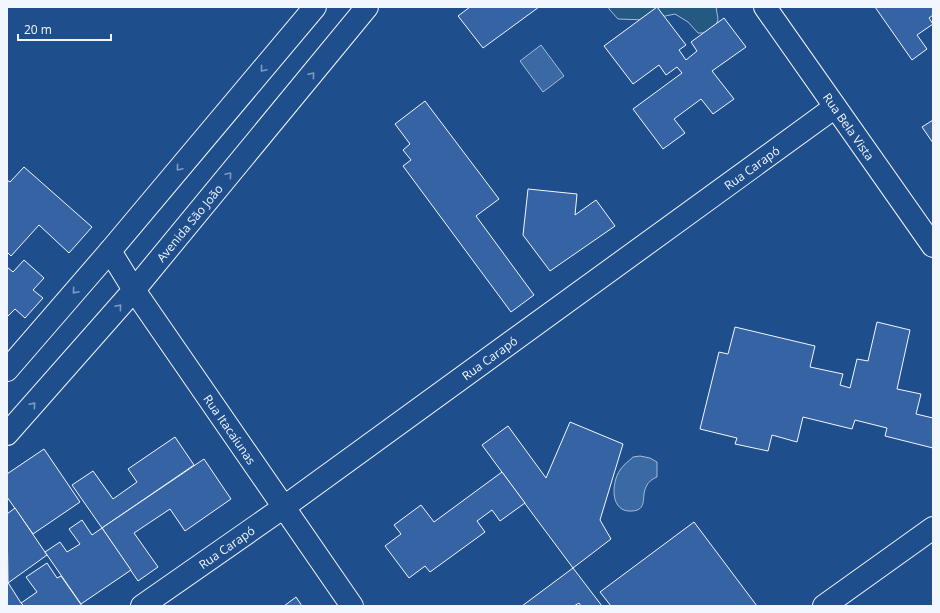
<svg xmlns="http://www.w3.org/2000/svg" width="940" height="613" font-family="'Open Sans',sans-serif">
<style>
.green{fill:#245a82;stroke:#a8bbd7}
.water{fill:#3b69a3;stroke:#a8bbd7}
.building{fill:#3563a3;stroke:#f2f6ff}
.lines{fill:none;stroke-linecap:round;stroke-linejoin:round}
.minor-casing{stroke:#f2f6ff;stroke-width:24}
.tertiary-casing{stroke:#f2f6ff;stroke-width:24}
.minor{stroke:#1f4e8c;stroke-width:22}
.tertiary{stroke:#1f4e8c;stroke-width:22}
.oneway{stroke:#7e9ac0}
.labels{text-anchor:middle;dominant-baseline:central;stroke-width:3;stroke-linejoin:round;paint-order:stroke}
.street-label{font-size:12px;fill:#f2f6ff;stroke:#1f4e8c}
</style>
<rect width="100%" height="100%" fill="#1f4e8c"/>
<polygon class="green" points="609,7 716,7 718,19 714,33 698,33 688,22 675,14 646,20 618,19 609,9"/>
<g class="water">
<polygon points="541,45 564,76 543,92 520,61"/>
<path d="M640,456L650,458L657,462V477C652,479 648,482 646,487C641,497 648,510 632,511C610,513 611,483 620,470C623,465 629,461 633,457Z"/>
</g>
<g class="building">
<polygon points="470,7 539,7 483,48 458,16"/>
<polygon points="657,7 686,45 679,50 686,60 697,51 691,42 724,18 746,47 712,71 734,99 713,114 701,99 674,119 685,133 663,149 633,109 682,73 677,67 666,75 659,65 633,84 604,46"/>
<polygon points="875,7 933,7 933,15 929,18 933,24 917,35 927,49 912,60"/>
<polygon points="425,101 499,199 476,216 534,295 511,312 403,166 411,160 403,150 410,144 395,124"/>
<polygon points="933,120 933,143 922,127"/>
<polygon points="24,167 92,227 69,253 39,225 11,256 7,252 7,180 10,182"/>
<polygon points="528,189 577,194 575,215 596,200 615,226 550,271 523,235"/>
<polygon points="24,260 44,278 33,290 43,298 25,318 15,309 7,317 7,267 13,272"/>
<polygon points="877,322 910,330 897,389 921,394 916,414 933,418 933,448 885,436 887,428 855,420 852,429 803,417 797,442 772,435 768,451 735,444 737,438 700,429 719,352 728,354 735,327 815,346 810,367 843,374 840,385 850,388 857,359 868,361"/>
<polygon points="570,422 623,444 600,520 611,539 573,568 532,513 482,445 508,426 546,478"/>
<polygon points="175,437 194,465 102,528 72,485 93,471 113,499 137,482 128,469"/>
<polygon points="44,449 80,502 33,534 7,497 7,474"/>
<polygon points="204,459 231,499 185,531 170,509 134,533 158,567 138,581 102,528"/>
<polygon points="502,472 525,503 500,521 492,510 477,521 485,532 430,572 425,566 409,578 385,546 401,534 394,525 421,505 434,522"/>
<polygon points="15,508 47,555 8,583 7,514"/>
<polygon points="82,520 92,535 102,528 131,570 81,604 45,552 60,542 67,552 80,544 69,529"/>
<polygon points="694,522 757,606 611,606 600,592"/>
<polygon points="47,563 57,578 61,576 82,606 24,606 21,603 37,592 26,577"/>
<polygon points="573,568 602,606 581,606 579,603 574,606 522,606"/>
<polygon points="7,581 21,603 24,606 7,606"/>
<polygon points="296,597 302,606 284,606"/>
</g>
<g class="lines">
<g class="minor-casing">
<g id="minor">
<path id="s1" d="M765,7L933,246"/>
<path id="s2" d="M110,251L134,290L352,606"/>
<path id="s3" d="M142,606L284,507L835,107"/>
<polyline points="824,606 933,528"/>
</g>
</g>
<g class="tertiary-casing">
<g id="tertiary">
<polyline points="7,370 110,251 315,7"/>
<path id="s4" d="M7,434L134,290L367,7"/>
</g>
</g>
<use href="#minor" class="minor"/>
<use href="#tertiary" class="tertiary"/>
</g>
<defs><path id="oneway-chevron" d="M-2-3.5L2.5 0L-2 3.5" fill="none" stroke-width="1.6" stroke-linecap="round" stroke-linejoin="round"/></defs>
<g class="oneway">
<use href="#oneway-chevron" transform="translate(263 69) rotate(130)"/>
<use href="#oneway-chevron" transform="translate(312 75) rotate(-50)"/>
<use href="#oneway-chevron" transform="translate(179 168) rotate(130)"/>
<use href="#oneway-chevron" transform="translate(229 175) rotate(-50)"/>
<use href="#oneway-chevron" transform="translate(75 291) rotate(131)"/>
<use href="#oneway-chevron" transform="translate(119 307) rotate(-49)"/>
<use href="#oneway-chevron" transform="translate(33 405) rotate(-49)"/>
</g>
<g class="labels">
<g class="street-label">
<text stroke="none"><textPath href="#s1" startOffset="146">Rua Bela Vista</textPath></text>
<text stroke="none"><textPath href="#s3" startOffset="751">Rua Carapó</textPath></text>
<text stroke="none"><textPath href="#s4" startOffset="279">Avenida São João</textPath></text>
<text stroke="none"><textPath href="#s3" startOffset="427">Rua Carapó</textPath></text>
<text stroke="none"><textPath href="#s2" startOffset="215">Rua Itacaíunas</textPath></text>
<text stroke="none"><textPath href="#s3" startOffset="103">Rua Carapó</textPath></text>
</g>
</g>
<rect width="940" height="613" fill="none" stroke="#f2f6ff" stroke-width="16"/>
<path d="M18 34v6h93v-6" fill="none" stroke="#f2f6ff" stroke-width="2"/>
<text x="24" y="34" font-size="12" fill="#f2f6ff" stroke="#1f4e8c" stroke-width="3" paint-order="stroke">20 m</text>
</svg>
